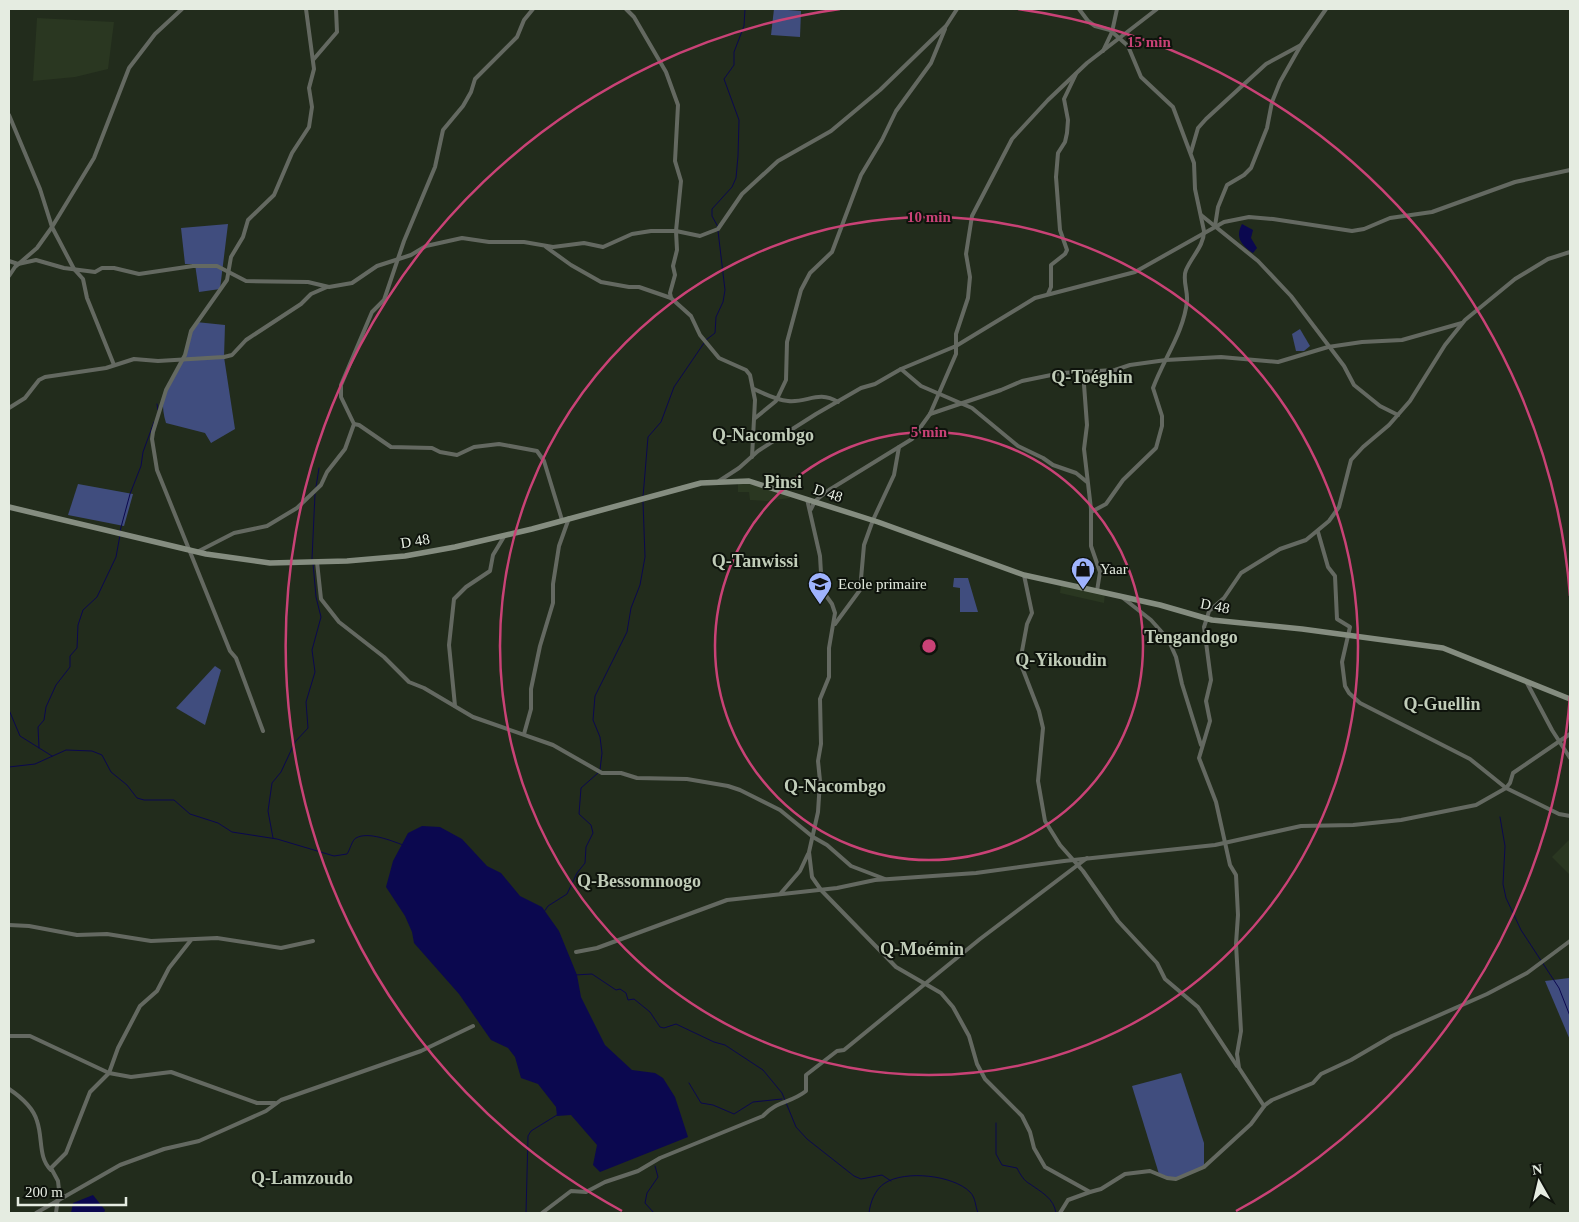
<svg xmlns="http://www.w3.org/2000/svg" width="1579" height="1222" font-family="'Times New Roman',serif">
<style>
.built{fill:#2a3721}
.green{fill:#404d7e}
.water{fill:#0b084f}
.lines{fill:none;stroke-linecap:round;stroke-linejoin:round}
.stream{stroke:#0b084f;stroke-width:1}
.street{stroke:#646961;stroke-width:4}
.secondary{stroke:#858d80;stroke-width:5.5}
.ring{fill:none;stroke:#c94276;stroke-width:2.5}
.labels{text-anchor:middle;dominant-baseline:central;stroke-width:4;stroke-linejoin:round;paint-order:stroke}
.street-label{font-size:15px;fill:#e5ece1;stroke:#0e130c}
.poi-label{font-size:15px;fill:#e5ece1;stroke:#0e130c;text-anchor:start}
.quarter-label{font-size:18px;font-weight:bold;fill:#c0ccb8;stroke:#0e130c}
.centre{fill:#c94276;stroke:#0e130c;stroke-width:2.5}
.ring-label{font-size:15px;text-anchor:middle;font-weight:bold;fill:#c94276;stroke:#0e130c;stroke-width:4;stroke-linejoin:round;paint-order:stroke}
</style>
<rect width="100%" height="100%" fill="#222c1c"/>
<g class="built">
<polygon points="37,18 114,22 108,69 75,77 33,81"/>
<polygon points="738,481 792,494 790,498 767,501 750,500 749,492 738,492"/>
<polygon points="1061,584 1105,593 1104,603 1060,593"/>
<polygon points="1570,839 1570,875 1552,857"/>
</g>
<g class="green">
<polygon points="774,9 801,11 800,37 771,35"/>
<polygon points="228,224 220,289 199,292 195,264 185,264 181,228"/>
<path d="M196,322L225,325L224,357L235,429L211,443L205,433L166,423C156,389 174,384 185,355C189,344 190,333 196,322Z"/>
<polygon points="1300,329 1310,346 1304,351 1296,351 1292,334"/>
<polygon points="78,484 133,494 124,526 68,515"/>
<polygon points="954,578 968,578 978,612 960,612 960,588 953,587"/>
<polygon points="215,666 221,670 205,725 176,708"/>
<polygon points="1569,978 1570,983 1570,1040 1545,981"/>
<polygon points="1181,1073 1204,1143 1204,1167 1176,1179 1159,1174 1132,1086"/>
</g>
<g class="water">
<path d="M1242,224L1253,230L1251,238L1257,248L1253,253C1241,245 1235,237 1242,224Z"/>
<polygon points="422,826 440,827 462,839 487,866 501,873 520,896 542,907 559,931 577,975 581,997 605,1045 632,1070 655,1073 663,1078 675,1097 688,1137 600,1172 593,1165 597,1145 571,1115 557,1116 556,1107 538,1084 521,1078 515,1057 508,1048 491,1040 459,994 414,943 412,932 405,916 386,887 393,861 408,833"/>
<polygon points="93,1195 105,1210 104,1213 71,1213 73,1203"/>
</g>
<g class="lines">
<g class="stream">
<polyline points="718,227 712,216 712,209 732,187 736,178 738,156 739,120 724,79 734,65 734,52 744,26 745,9"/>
<polyline points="706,340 715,333 716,317 723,302 725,290 718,231"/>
<polyline points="157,404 158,410"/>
<polyline points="316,487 319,468"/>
<polyline points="643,497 648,437 661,422 674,387 704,343"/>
<polyline points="120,531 130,494 141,466 143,452 154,422"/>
<polyline points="312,559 315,494"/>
<polyline points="9,710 20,736 52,756"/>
<polyline points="39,748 38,727 44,720 46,707 56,685 70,667 70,656 77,648 78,625 83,610 97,597 116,557 120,535"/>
<path d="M9,767L35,764L66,750L92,751L102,755L111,772L127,785L137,798L144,800H174L190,814L218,823L232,832L277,839L334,856L347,854C350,850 352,840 356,838C368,831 392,841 403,845"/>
<polyline points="600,770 602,753 600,737 593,720 595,696 627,632 631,608 640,585 645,557 643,501"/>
<polyline points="1500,817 1505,846 1503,884 1506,898 1521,930 1559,988 1570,1016"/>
<polyline points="273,838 268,811 272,783 281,772 295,742 308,728 306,702 315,672 312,650 321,617 316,597 313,563"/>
<polyline points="544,912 548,906 567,894 577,873 585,863 586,847 593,833 591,825 579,814 581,788 598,773"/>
<polyline points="575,975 592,974 616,990 620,989 626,993 628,1000 634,999 650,1012 660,1027 664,1028 676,1024 714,1042 725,1045 763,1070 782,1093 796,1127 807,1139 854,1176 861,1179 882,1175 891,1181"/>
<polyline points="689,1083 701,1103 713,1105 734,1114 753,1102 782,1099"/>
<path d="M996,1123V1154L1002,1165L1017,1168C1020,1174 1024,1181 1030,1184C1041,1192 1054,1198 1056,1213"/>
<polyline points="526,1213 528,1136 531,1131 557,1115"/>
<polyline points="654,1213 645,1203 647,1193 658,1177 655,1166"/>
<path d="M869,1213C870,1203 875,1189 885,1183C905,1170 953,1175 970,1192C976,1198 975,1206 978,1213"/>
</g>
<g class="street">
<polyline points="626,9 634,17 666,72 678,105 675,161 681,181 676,231 677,250 673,266 675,275 670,293 671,298 691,316 700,335 719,358 746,370 750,375 755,400 752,457"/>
<path d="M1079,9L1088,21L1095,26L1110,30L1128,46L1141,77L1173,107L1194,163L1195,189L1204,231C1204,246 1192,256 1186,270C1182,279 1188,291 1187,301C1184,332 1163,360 1153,388L1162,416V426L1156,448L1123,480L1106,504L1091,512"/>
<polyline points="1103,51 1112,32 1117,9"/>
<polyline points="313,60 337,32 336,9"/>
<polyline points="9,115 40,189 52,227 74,269 83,279 87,298 114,365"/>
<polyline points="1191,152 1198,128 1206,119 1266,64 1301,45 1326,9"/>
<polyline points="1201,215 1258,261 1291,296 1344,366 1354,385 1380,406 1398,415"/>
<polyline points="1215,226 1218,207 1227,185 1244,175 1251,168 1267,128 1272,102 1280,82 1301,45"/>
<polyline points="546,247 571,265 601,282 629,287 639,287 671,298"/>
<polyline points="9,261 18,264 36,260 64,268 95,272 102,268 114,268 139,274 193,266 217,266 246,281 308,282 329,287 352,283 377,266 411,255 426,246 462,238 489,242 524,242 553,247 584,243 603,247 632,234 651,231 676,231 700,236 718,229 742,194 778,161 831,131 880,90 946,26 957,9"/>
<polyline points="9,276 15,267 37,248 52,227 94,158 129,68 155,34 182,9"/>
<polyline points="1048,294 1051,287 1051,265 1065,254 1067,250 1060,230 1056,177 1058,153 1065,142 1067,133 1068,120 1064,99 1076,74"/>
<polyline points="901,369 921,386 972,408 1018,446 1043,458 1053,465 1076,473 1087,482"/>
<polyline points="1083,371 1087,425 1084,449 1091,509 1091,546 1100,572 1097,591"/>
<path d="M754,389C765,394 776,400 788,401C808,403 818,390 838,402"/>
<polyline points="9,408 25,398 39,380 45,377 106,368 134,359 158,361 224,357 232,355 246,340 301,304 311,294 327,287"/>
<polyline points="930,414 1001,390 1022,381 1061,373 1115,370 1130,365 1166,360 1221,357 1278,362 1328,347 1362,342 1402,340 1462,323"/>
<polyline points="754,419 776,401 786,380 787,342 801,290 810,273 832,252 861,175 882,140 896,111 931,63 945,29"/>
<polyline points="354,424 359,425 391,447 432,448 440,452 457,455 474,447 499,444 537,451 544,461 562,520"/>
<polyline points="719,481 739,468 758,451 816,414 861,388 875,384 901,369 956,346 1035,298 1135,272 1224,222 1249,217 1273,219 1352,231 1364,229 1390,218 1432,212 1515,182 1570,170"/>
<polyline points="807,499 820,556 822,590 832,604 835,613 829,648 829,677 820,699 821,744 818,761 820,781 818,812 809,852 812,877 821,890 896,967 941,993 953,1007 969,1036 977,1064 985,1079 1022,1116 1030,1132 1034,1148 1045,1167 1090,1192 1101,1189 1125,1174 1150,1171 1167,1178 1176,1179 1204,1167 1251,1124 1265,1105 1272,1100 1313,1083 1321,1074 1351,1060 1392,1036 1487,994 1527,973 1570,941"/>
<polyline points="811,509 815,501 829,490 912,439 930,414 956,354 956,334 968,298 970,277 966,254 972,216 1012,139 1048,100 1087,63 1157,9"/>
<polyline points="1318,532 1328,567 1335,576 1337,619 1350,627 1342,662 1345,686 1349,693 1360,703 1470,759 1506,788 1559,814 1570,816"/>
<polyline points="197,552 234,533 267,526 297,508 321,485 327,472 345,449 354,424 341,397 341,385 372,312 384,300 404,241 435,167 443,130 463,106 471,92 475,79 517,37 524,20 533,9"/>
<polyline points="317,562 321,599 339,622 384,657 409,682 424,688 473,717 553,745 602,773 621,773 637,778 687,779 728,786 740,790 780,810 813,837 827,845 851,866 885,879"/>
<polyline points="1024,575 1032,613 1027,624 1020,662 1039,711 1043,728 1038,781 1045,821 1060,845 1083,871 1118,921 1157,963 1165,979 1198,1007 1237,1066"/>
<polyline points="1123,598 1151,620 1168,639 1176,657 1182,684 1201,745"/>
<polyline points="835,624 860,590 864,545 873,520 894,475 899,447"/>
<polyline points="1527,683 1552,730 1570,758"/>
<polyline points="455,706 449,645 454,599 466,587 490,571 493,555 505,535"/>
<polyline points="263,731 236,658 230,651 157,470 152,439 153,432 166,390 185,355 191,331 227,280 231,257 243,237 248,220 274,195 292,153 309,127 312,107 309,88 314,69 306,9"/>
<polyline points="524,734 531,709 531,689 540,646 553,603 553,584 559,546 569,518"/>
<polyline points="781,893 800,871 808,854"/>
<polyline points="9,925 29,926 77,935 107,934 151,941 217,938 281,948 313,941"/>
<polyline points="576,952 597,948 727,900 837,888 875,880 976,873 1064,861 1215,845 1301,826 1353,825 1401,820 1476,805 1506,788 1510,783 1513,773 1570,734"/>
<polyline points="9,1036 30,1036 109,1073 131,1077 171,1072 257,1103 275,1103"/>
<path d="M9,1089C21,1097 33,1107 37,1121C43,1138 38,1158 51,1170"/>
<polyline points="1264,1106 1239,1068 1237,1054 1241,1031 1236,944 1238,915 1236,875 1230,865 1216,802 1199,758 1210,721 1206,701 1211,680 1204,627 1207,618 1209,611 1224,598 1241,573 1280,549 1306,540 1329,521 1339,507 1351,460 1363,447 1389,425 1410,401 1445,345 1465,320 1515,279 1548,259 1570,252"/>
<polyline points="36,1213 120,1165 164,1149 199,1141 266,1111 281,1100 421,1051 473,1026"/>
<polyline points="56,1213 59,1190 58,1181 51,1168 66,1153 90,1092 109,1073 118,1048 140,1006 157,991 169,968 191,940"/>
<path d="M542,1213L571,1191L586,1192L605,1182L638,1171L660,1158L763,1116C776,1101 791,1103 806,1091V1075L837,1051L844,1050L980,939L1087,858"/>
<polyline points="1060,1213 1068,1200 1090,1192"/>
</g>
<polyline class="secondary" points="9,507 206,554 270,563 347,561 405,556 455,547 532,529 701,483 749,481 878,522 1024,575 1160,605 1212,620 1302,629 1443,648 1570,699"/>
</g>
<g class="ring">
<circle cx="929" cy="646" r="214"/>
<circle cx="929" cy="646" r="429"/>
<path d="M1570 696A643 643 0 0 1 1236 1211M622 1211A643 643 0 0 1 840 9M1018 9A643 643 0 0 1 1570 596"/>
</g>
<defs>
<g id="shop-pin" transform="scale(1.25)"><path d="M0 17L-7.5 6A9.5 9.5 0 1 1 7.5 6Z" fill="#9fb3fd" stroke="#0e130c"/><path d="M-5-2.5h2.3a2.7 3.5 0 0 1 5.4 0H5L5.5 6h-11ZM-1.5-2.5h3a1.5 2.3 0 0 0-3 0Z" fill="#111"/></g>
<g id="school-pin" transform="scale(1.25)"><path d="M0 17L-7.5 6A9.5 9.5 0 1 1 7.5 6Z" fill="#9fb3fd" stroke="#0e130c"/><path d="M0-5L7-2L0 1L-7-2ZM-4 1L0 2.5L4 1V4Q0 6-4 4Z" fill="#111"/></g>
</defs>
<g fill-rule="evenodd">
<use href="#shop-pin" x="1083" y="569"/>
<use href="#school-pin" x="820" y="584"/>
</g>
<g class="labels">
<g class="street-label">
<text transform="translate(828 493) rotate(18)">D 48</text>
<text transform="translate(415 541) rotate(-9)">D 48</text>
<text transform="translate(1215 606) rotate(11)">D 48</text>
</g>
<g class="poi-label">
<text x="1100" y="569">Yaar</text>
<text x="838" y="584">Ecole primaire</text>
</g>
<g class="quarter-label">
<text x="1092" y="377">Q-Toéghin</text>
<text x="763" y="435">Q-Nacombgo</text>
<text x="783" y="482">Pinsi</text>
<text x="755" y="561">Q-Tanwissi</text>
<text x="1191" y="637">Tengandogo</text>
<text x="1061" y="660">Q-Yikoudin</text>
<text x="1442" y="704">Q-Guellin</text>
<text x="835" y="786">Q-Nacombgo</text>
<text x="639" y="881">Q-Bessomnoogo</text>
<text x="922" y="949">Q-Moémin</text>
<text x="302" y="1178">Q-Lamzoudo</text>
</g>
</g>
<circle cx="929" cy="646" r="8" class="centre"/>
<g class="ring-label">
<text x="1149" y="47">15 min</text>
<text x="929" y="222">10 min</text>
<text x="929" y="437">5 min</text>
</g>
<rect width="1579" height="1222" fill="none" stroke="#e5ece1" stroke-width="20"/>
<g transform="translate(1539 1182) rotate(352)" stroke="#0e130c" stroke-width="4" paint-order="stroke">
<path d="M0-4L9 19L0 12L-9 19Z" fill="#e5ece1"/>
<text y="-8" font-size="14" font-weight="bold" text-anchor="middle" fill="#e5ece1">N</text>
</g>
<path d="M18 1197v8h108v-8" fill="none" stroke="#e5ece1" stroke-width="2.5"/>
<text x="25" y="1197" font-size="15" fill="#e5ece1" stroke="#0e130c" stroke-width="4" paint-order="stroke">200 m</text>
</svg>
